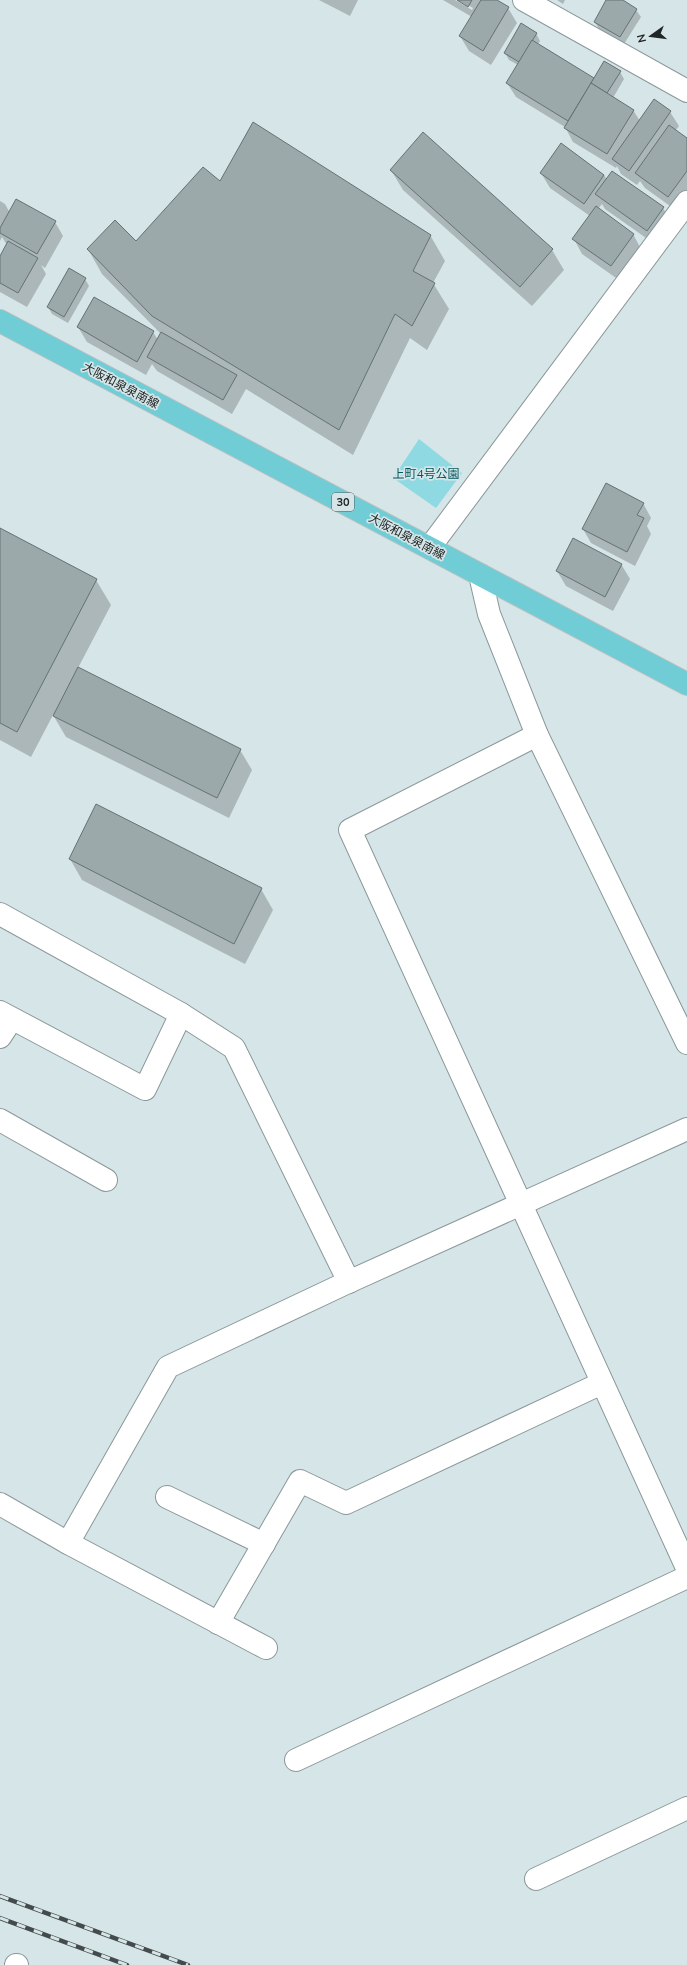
<svg xmlns="http://www.w3.org/2000/svg" width="687" height="1965" font-family="Mulish,'Noto Sans JP',sans-serif">
<style>
.green{fill:#8fd9e3}
.shadow{fill:#0003}
.building{fill:#9ba9ab;stroke:#657274}
.lines{fill:none;stroke-linecap:round;stroke-linejoin:round}
.street-casing{stroke:#8a989a;stroke-width:24}
.primary-casing{stroke:#c1c2c2;stroke-width:24}
.street{stroke:#fff;stroke-width:22}
.primary{stroke:#70ccd5;stroke-width:22}
.rail-casing{stroke:#444b4c;stroke-width:4.5}
.rail{stroke:#d6e5e7;stroke-width:3;stroke-dasharray:9;stroke-linecap:butt}
.labels{text-anchor:middle;dominant-baseline:central;stroke-width:3.5;stroke-linejoin:round;paint-order:stroke}
.shield{fill:#d6e5e7;stroke:#575f60;stroke-width:1}
.shield-label{font-size:11px;font-weight:bold;fill:#202626}
.street-label{font-size:12px;fill:#202626;stroke:#d6e5e7}
.park-label{font-size:12px;fill:#02565e;stroke:#d6e5e7}
</style>
<rect width="100%" height="100%" fill="#d6e5e7"/>
<path class="green" d="M419,439L462,473L436,508L393,478Z"/>
<g class="shadow">
<path d="M319,0H358L350,16Z"/>
<path d="M443,0H455L472,10L473,8L459,0H495L508,8L517,23L491,65L469,51L460,36L472,17Z"/>
<path d="M557,0H565L563,4Z"/>
<path d="M608,0H621L636,10L641,17L624,44L599,29L595,22Z"/>
<path d="M536,33L540,41L538,44L593,78L620,72L624,79L613,98L633,110L640,121L670,112L679,126L675,131L687,139V197L677,211L645,188L640,181L637,185L621,174L617,166L616,168L573,142L565,127L516,97L507,83L518,65L509,60L505,53Z"/>
<path d="M391,170L552,250L564,270L532,306L403,190Z"/>
<path d="M541,173L604,175L607,180L663,208L671,222L656,245L605,209L602,204L598,209L633,234L641,249L619,280L582,254L574,239L590,216L550,188Z"/>
<path d="M221,183L430,235L445,261L433,283L449,309L427,350L410,338L353,455L246,389L232,414L157,371L152,364L146,375L87,342L78,327L153,332L158,340L161,334L102,274L88,249L136,243Z"/>
<path d="M0,201L5,204L10,213L55,222L63,236L45,268L41,265L46,274L27,307L0,292V258L7,245L2,237L0,241Z"/>
<path d="M85,279L89,286L68,323L52,314L48,307Z"/>
<path d="M643,503L651,518L647,526L651,534L635,566L591,543L583,529Z"/>
<path d="M0,529L96,580L111,605L78,668L240,750L252,770L229,818L66,737L53,715L31,757L0,740Z"/>
<path d="M621,564L630,579L613,611L566,586L557,571Z"/>
<path d="M70,859L261,889L273,910L245,964L82,880Z"/>
</g>
<g class="building">
<path d="M457,0H472L468,7Z"/>
<path d="M481,0H497L509,7L483,51L459,36Z"/>
<path d="M606,0H623L637,9L620,37L594,22Z"/>
<path d="M521,23L537,33L519,62L504,53Z"/>
<path d="M532,40L594,78L568,121L506,83Z"/>
<path d="M604,61L621,71L607,93L591,83Z"/>
<path d="M591,83L634,110L607,154L564,128Z"/>
<path d="M654,99L671,111L629,171L612,159Z"/>
<path d="M253,122L431,235L413,271L435,283L412,326L395,314L339,430L152,316L87,249L115,220L136,241L203,167L220,181Z"/>
<path d="M669,125L687,138V171L668,197L635,173Z"/>
<path d="M423,132L553,249L520,287L390,170Z"/>
<path d="M561,143L604,175L584,204L540,173Z"/>
<path d="M612,171L664,207L647,231L595,194Z"/>
<path d="M16,199L56,221L37,254L0,233V228Z"/>
<path d="M596,206L634,234L611,266L572,239Z"/>
<path d="M8,241L38,258L18,293L0,283V256Z"/>
<path d="M69,268L86,278L64,317L47,307Z"/>
<path d="M94,297L154,331L137,362L77,327Z"/>
<path d="M161,332L237,375L223,400L147,357Z"/>
<path d="M606,483L644,503L637,515L644,518L627,552L582,529Z"/>
<path d="M0,528L97,579L17,732L0,723Z"/>
<path d="M573,538L622,564L605,597L556,571Z"/>
<path d="M78,667L241,749L217,798L53,716Z"/>
<path d="M96,804L262,888L234,944L69,859Z"/>
</g>
<g class="lines">
<defs>
<g id="street">
<path d="M524,0L687,91"/>
<path d="M430,547L687,202"/>
<path d="M480,575L489,614L537,735L687,1043"/>
<path d="M537,735L350,830L687,1568"/>
<path d="M0,914L181,1014L234,1048L349,1282"/>
<path d="M0,1012L145,1089L181,1014"/>
<path d="M0,1037L12,1019"/>
<path d="M0,1120L106,1180"/>
<path d="M167,1497L264,1544"/>
<path d="M0,1504L68,1543L266,1648"/>
<path d="M68,1543L168,1367L344,1284L687,1129"/>
<path d="M218,1623L300,1481L346,1503L602,1383"/>
<path d="M296,1760L687,1577"/>
<path d="M536,1879L687,1808"/>
<path d="M16,1965H17"/>
</g>
<path id="primary" d="M0,321L687,684"/>
</defs>
<use href="#street" class="street-casing"/>
<use href="#primary" class="primary-casing"/>
<use href="#street" class="street"/>
<use href="#primary" class="primary"/>
<defs>
<g id="rail">
<path d="M0,1896L188,1965"/>
<path d="M0,1918L127,1965"/>
</g>
</defs>
<use href="#rail" class="rail-casing"/>
<use href="#rail" class="rail"/>
</g>
<g class="labels">
<rect class="shield" x="332" y="493" width="22" height="18" rx="3"/>
<g class="shield-label">
<text x="343" y="502">30</text>
</g>
<g class="street-label">
<text transform="translate(121 385) rotate(28)">大阪和泉泉南線</text>
<text transform="translate(407 536) rotate(28)">大阪和泉泉南線</text>
</g>
<g class="park-label">
<text x="426" y="473">上町4号公園</text>
</g>
</g>
<g transform="translate(651 36) rotate(256)" stroke="#d6e5e7" stroke-width="3" paint-order="stroke">
<path d="M0-3L7 15L0 10L-7 15Z" fill="#202626"/>
<text y="-6" font-size="11" font-weight="bold" text-anchor="middle" fill="#202626">N</text>
</g>
</svg>
